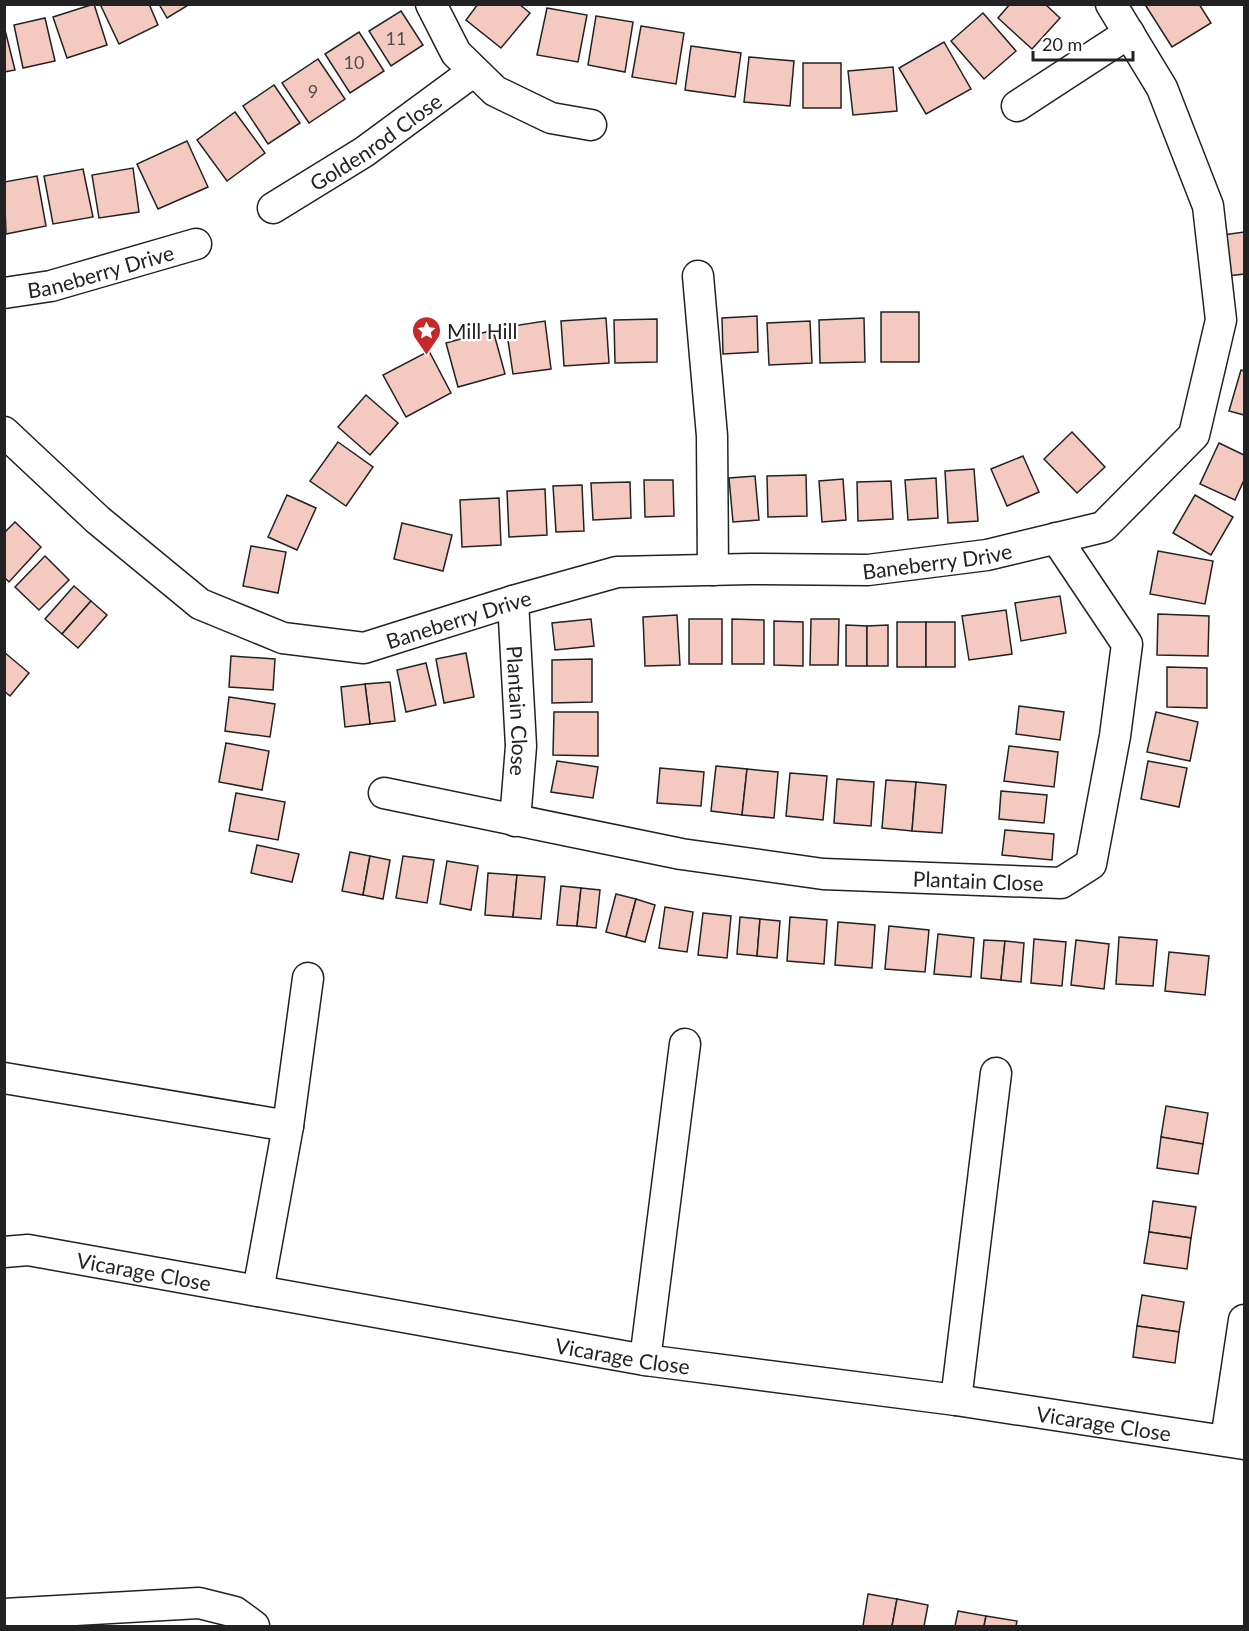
<svg xmlns="http://www.w3.org/2000/svg" width="1249" height="1631" font-family="Lato,sans-serif">
<style>
.building{fill:#f3c9c0;stroke:#222;stroke-width:1.5}
.lines{fill:none;stroke-linecap:round;stroke-linejoin:round}
.street-casing{stroke:#222;stroke-width:33}
.street{stroke:#fff;stroke-width:30}
.labels{text-anchor:middle;dominant-baseline:central;stroke-width:4.5;stroke-linejoin:round;paint-order:stroke}
.number-label{font-size:18px;fill:#564c4a}
.street-label{font-size:21px;fill:#222;stroke:#fff}
.poi-label{font-size:21px;fill:#222;stroke:#fff;text-anchor:start}
</style>
<rect width="100%" height="100%" fill="#fff"/>
<g class="building">
<path d="M94,4L107,45L67,58L53,17Z"/>
<path d="M100,4H149L158,25L119,44Z"/>
<path d="M159,4H190L167,18Z"/>
<path d="M478,4H519L530,13L501,48L466,20Z"/>
<path d="M1010,4H1045L1060,18L1032,49L998,18Z"/>
<path d="M1148,4H1199L1211,23L1172,47L1146,6Z"/>
<path d="M547,8L587,15L578,62L537,55Z"/>
<path d="M401,11L423,45L391,66L369,31Z"/>
<path d="M983,13L1016,51L984,79L951,41Z"/>
<path d="M596,16L633,22L625,72L588,65Z"/>
<path d="M45,18L55,61L23,68L14,25Z"/>
<path d="M4,26L15,70L4,72Z"/>
<path d="M641,26L684,33L676,84L632,77Z"/>
<path d="M359,32L384,71L350,93L325,54Z"/>
<path d="M944,42L971,89L926,114L899,68Z"/>
<path d="M691,46L741,53L735,97L685,90Z"/>
<path d="M749,57L794,61L790,106L744,102Z"/>
<path d="M318,59L345,99L309,123L282,83Z"/>
<rect x="803" y="63" width="38" height="45"/>
<path d="M893,67L897,111L853,115L848,71Z"/>
<path d="M274,85L300,123L268,144L243,106Z"/>
<path d="M235,112L265,153L227,181L197,140Z"/>
<path d="M187,141L208,187L158,209L137,164Z"/>
<path d="M133,168L139,212L99,218L92,175Z"/>
<path d="M83,169L93,217L53,224L44,176Z"/>
<path d="M37,176L46,226L6,234L4,182Z"/>
<path d="M1244,232V274L1228,276L1223,235Z"/>
<rect x="881" y="312" width="38" height="50"/>
<path d="M757,316L758,352L723,354L722,318Z"/>
<path d="M606,318L609,363L564,366L561,321Z"/>
<path d="M864,318L865,362L820,363L819,320Z"/>
<path d="M657,319V362L615,363L614,320Z"/>
<path d="M545,321L551,369L513,374L506,327Z"/>
<path d="M810,321L812,363L769,365L767,323Z"/>
<path d="M493,330L505,374L458,387L446,343Z"/>
<path d="M429,351L451,393L406,417L383,375Z"/>
<path d="M1241,370L1244,371V415L1229,411Z"/>
<path d="M366,395L398,423L370,455L338,427Z"/>
<path d="M1072,432L1105,467L1077,493L1044,459Z"/>
<path d="M338,442L373,467L346,506L310,481Z"/>
<path d="M1219,443L1244,455V480L1235,500L1200,484Z"/>
<path d="M1023,456L1039,492L1007,506L991,469Z"/>
<path d="M974,469L978,521L948,523L945,471Z"/>
<path d="M806,475L807,516L768,517L767,476Z"/>
<path d="M755,476L759,520L733,522L729,478Z"/>
<path d="M936,478L938,518L908,520L905,480Z"/>
<path d="M843,479L846,520L822,522L819,481Z"/>
<path d="M644,480H673L674,516L645,517Z"/>
<path d="M891,481L893,519L858,521L857,482Z"/>
<path d="M630,482L631,518L593,520L591,483Z"/>
<path d="M582,485L584,531L556,532L553,486Z"/>
<path d="M545,489L547,535L509,537L507,491Z"/>
<path d="M287,495L316,508L297,550L268,537Z"/>
<path d="M1195,495L1233,517L1211,555L1173,533Z"/>
<path d="M499,498L501,545L462,547L460,500Z"/>
<path d="M15,522L41,547L9,582L4,577V533Z"/>
<path d="M402,523L452,535L443,571L394,559Z"/>
<path d="M251,546L286,552L278,593L243,586Z"/>
<path d="M1158,551L1213,561L1205,604L1150,594Z"/>
<path d="M45,556L69,580L39,610L15,587Z"/>
<path d="M74,586L91,601L62,634L45,619Z"/>
<path d="M1060,596L1066,633L1021,641L1015,603Z"/>
<path d="M91,601L107,615L78,648L62,634Z"/>
<path d="M1006,610L1012,654L969,660L962,616Z"/>
<path d="M1158,614L1209,616L1208,656L1157,655Z"/>
<path d="M677,615L680,665L645,666L643,617Z"/>
<path d="M591,619L594,646L555,650L552,623Z"/>
<rect x="689" y="619" width="33" height="45"/>
<path d="M732,619L764,620V664H732Z"/>
<path d="M811,619H839L838,665H810Z"/>
<path d="M774,621L803,622V666L774,665Z"/>
<rect x="897" y="622" width="29" height="45"/>
<rect x="926" y="622" width="29" height="45"/>
<path d="M846,625L867,626V666H846Z"/>
<path d="M888,625V666H867V626Z"/>
<path d="M4,652L29,673L10,696L4,691Z"/>
<path d="M466,653L474,697L444,703L436,659Z"/>
<path d="M231,656L275,659L273,690L229,687Z"/>
<path d="M592,659V702L552,703V660Z"/>
<path d="M426,663L436,705L406,712L397,670Z"/>
<path d="M1167,667L1207,668V708L1167,707Z"/>
<path d="M390,682L395,721L370,724L365,684Z"/>
<path d="M365,684L370,724L345,727L341,687Z"/>
<path d="M229,697L275,704L270,737L225,731Z"/>
<path d="M1019,706L1064,712L1060,740L1016,734Z"/>
<path d="M554,712H598V756L553,755Z"/>
<path d="M1156,712L1198,722L1190,761L1147,752Z"/>
<path d="M226,743L269,751L262,790L219,782Z"/>
<path d="M1009,746L1058,752L1054,787L1004,781Z"/>
<path d="M557,761L598,767L593,798L551,792Z"/>
<path d="M1148,761L1187,768L1179,807L1141,799Z"/>
<path d="M716,766L747,769L742,815L711,811Z"/>
<path d="M660,768L704,772L701,806L657,803Z"/>
<path d="M747,769L778,772L774,818L742,815Z"/>
<path d="M790,773L827,776L823,820L786,816Z"/>
<path d="M837,779L874,782L871,826L834,823Z"/>
<path d="M886,780L916,782L912,831L882,828Z"/>
<path d="M916,782L946,785L942,833L912,831Z"/>
<path d="M1001,791L1047,795L1044,823L999,819Z"/>
<path d="M236,793L285,802L278,840L229,831Z"/>
<path d="M1005,830L1054,834L1052,860L1002,855Z"/>
<path d="M257,845L299,854L292,882L251,873Z"/>
<path d="M350,852L370,856L363,895L342,891Z"/>
<path d="M370,856L390,860L383,899L363,895Z"/>
<path d="M403,856L434,860L427,903L396,898Z"/>
<path d="M447,861L478,866L471,910L440,904Z"/>
<path d="M488,873L517,875L513,917L485,915Z"/>
<path d="M517,875L545,877L541,919L513,917Z"/>
<path d="M561,886L581,888L577,926L557,925Z"/>
<path d="M581,888L600,890L596,928L577,926Z"/>
<path d="M616,894L636,899L626,937L606,932Z"/>
<path d="M636,899L655,905L645,942L626,937Z"/>
<path d="M665,907L693,912L687,952L659,948Z"/>
<path d="M703,913L731,916L727,958L698,955Z"/>
<path d="M740,917L760,919L757,956L737,954Z"/>
<path d="M790,917L827,920L824,964L787,961Z"/>
<path d="M760,919L780,921L777,958L757,956Z"/>
<path d="M838,922L875,925L872,968L835,965Z"/>
<path d="M889,926L929,930L925,972L885,969Z"/>
<path d="M938,934L974,938L971,977L934,974Z"/>
<path d="M1119,937L1157,940L1153,986L1116,984Z"/>
<path d="M1034,939L1066,942L1062,986L1031,983Z"/>
<path d="M984,940L1005,941L1001,980L981,978Z"/>
<path d="M1076,940L1109,944L1104,989L1071,985Z"/>
<path d="M1005,941L1024,943L1021,982L1001,980Z"/>
<path d="M1169,952L1209,956L1205,995L1165,991Z"/>
<path d="M1166,1106L1208,1113L1203,1144L1161,1137Z"/>
<path d="M1161,1137L1203,1144L1198,1174L1157,1168Z"/>
<path d="M1153,1201L1196,1207L1191,1238L1149,1232Z"/>
<path d="M1149,1232L1191,1238L1187,1269L1144,1263Z"/>
<path d="M1142,1295L1184,1302L1179,1332L1137,1326Z"/>
<path d="M1137,1326L1179,1332L1175,1363L1133,1357Z"/>
<path d="M868,1594L897,1599L892,1626H863Z"/>
<path d="M897,1599L928,1605L924,1626H892Z"/>
<path d="M958,1611L986,1616L984,1626H955Z"/>
<path d="M986,1616L1017,1621L1016,1626H984Z"/>
</g>
<g class="lines">
<defs>
<g id="street">
<path d="M431,4L456,53L495,91L551,118L591,125"/>
<path d="M1017,106L1129,33"/>
<path id="s1" d="M273,208L364,152L474,71"/>
<path d="M698,276L712,436L713,570"/>
<path id="s2" d="M4,293L51,286L196,244"/>
<path id="s3" d="M4,432L98,520L200,604L283,638L364,648L513,601L617,572L750,569L868,570L987,555L1103,527L1194,435L1221,320L1208,206L1162,88L1111,4"/>
<path id="s4" d="M513,601L521,746L515,821"/>
<path id="s5" d="M384,793L681,854L823,874L1061,883L1091,864L1115,736L1127,644L1056,538"/>
<path d="M4,1078L288,1126"/>
<path id="s6" d="M4,1252L28,1250L645,1360L956,1400L1244,1444"/>
<path d="M258,1291L288,1126L308,978"/>
<path d="M645,1360L685,1044"/>
<path d="M956,1400L996,1073"/>
<path d="M1226,1440L1244,1320"/>
<path d="M4,1614L199,1603L235,1612L254,1626"/>
</g>
</defs>
<use href="#street" class="street-casing"/>
<use href="#street" class="street"/>
</g>
<defs>
<symbol id="sight-pin" viewBox="-11 -11 22 30"><path d="M0 17L-7.5 6A9.5 9.5 0 1 1 7.5 6Z" fill="#c62828" stroke="#fff"/><path d="M0-6L1.8-2.2L6-1.7L2.9 1.2L3.7 5.4L0 3.3L-3.7 5.4L-2.9 1.2L-6-1.7L-1.8-2.2Z" fill="#fff"/></symbol>
</defs>
<g fill-rule="evenodd">
<use href="#sight-pin" x="410" y="314" width="33" height="45"/>
</g>
<g class="labels">
<g class="number-label">
<text x="396" y="38">11</text>
<text x="354" y="62">10</text>
<text x="313" y="91">9</text>
</g>
<g class="street-label">
<text stroke="none"><textPath href="#s1" startOffset="122">Goldenrod Close</textPath></text>
<text stroke="none"><textPath href="#s2" startOffset="99">Baneberry Drive</textPath></text>
<text stroke="none"><textPath href="#s3" startOffset="1017">Baneberry Drive</textPath></text>
<text stroke="none"><textPath href="#s3" startOffset="531">Baneberry Drive</textPath></text>
<text stroke="none"><textPath href="#s4" startOffset="110">Plantain Close</textPath></text>
<text stroke="none"><textPath href="#s5" startOffset="602">Plantain Close</textPath></text>
<text stroke="none"><textPath href="#s6" startOffset="142">Vicarage Close</textPath></text>
<text stroke="none"><textPath href="#s6" startOffset="628">Vicarage Close</textPath></text>
<text stroke="none"><textPath href="#s6" startOffset="1114">Vicarage Close</textPath></text>
</g>
<g class="poi-label">
<text x="447" y="330">Mill Hill</text>
</g>
</g>
<rect width="1249" height="1631" fill="none" stroke="#222222" stroke-width="12"/>
<path d="M1033 51v9h100v-9" fill="none" stroke="#222222" stroke-width="3"/>
<text x="1042" y="51" font-size="18" fill="#222222" stroke="#ffffff" stroke-width="4.5" paint-order="stroke">20 m</text>
</svg>
